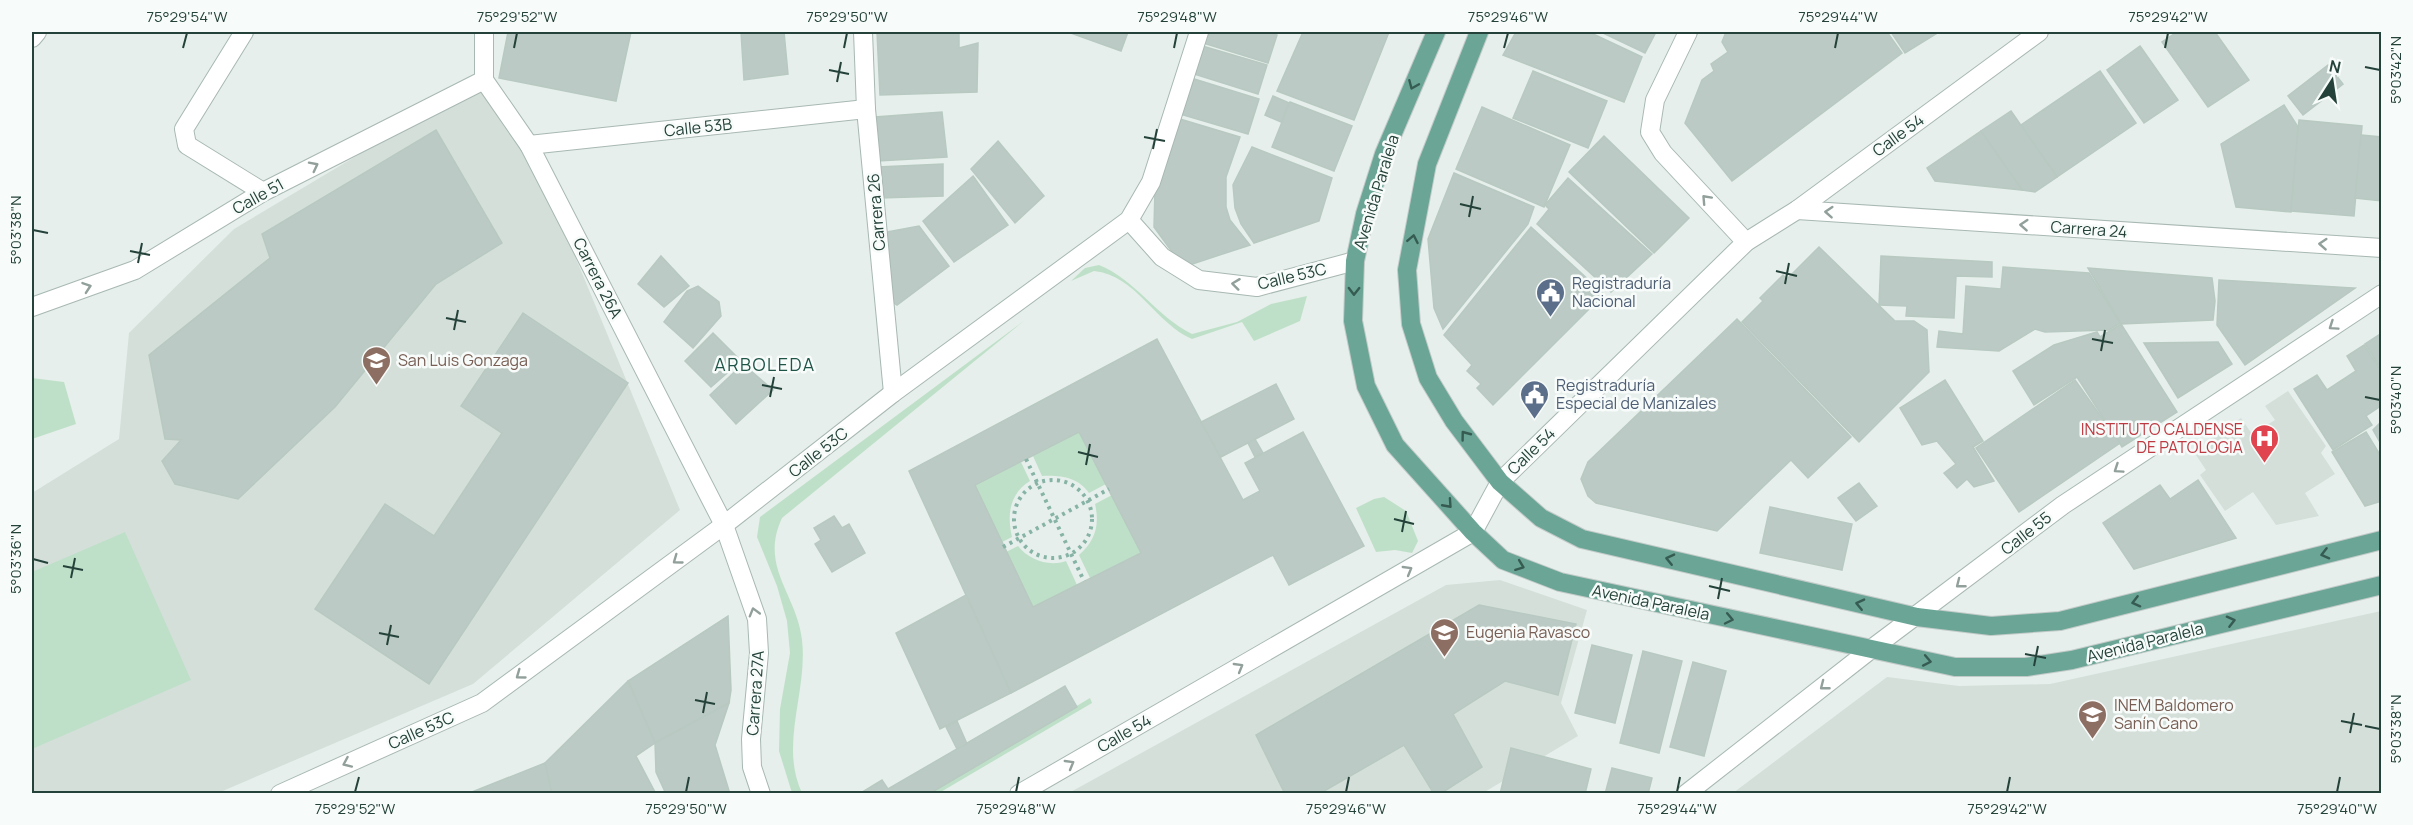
<svg xmlns="http://www.w3.org/2000/svg" width="2413" height="825" font-family="Manrope,sans-serif">
<style>
.built{fill:#d4dfda}
.green{fill:#bfe0c8}
.building{fill:#bbcac4;stroke:#b8c9c2;stroke-width:1.5;fill-rule:evenodd}
.lines{fill:none;stroke-linecap:round;stroke-linejoin:round}
.minor-casing{stroke:#a8b8b2;stroke-width:20}
.tertiary-casing{stroke:#a8b8b2;stroke-width:20}
.primary-casing{stroke:#c2cac8;stroke-width:20}
.path{stroke:#86b3a5;stroke-width:4;stroke-dasharray:3 4.5;stroke-linecap:butt}
.minor{stroke:#fff;stroke-width:18}
.tertiary{stroke:#fff;stroke-width:18}
.primary{stroke:#6aa596;stroke-width:18}
.oneway{stroke:#365b51}
.oneway2{stroke:#92a09c}
.ticks{fill:none;stroke:#24423a;stroke-width:2}
.labels{text-anchor:middle;dominant-baseline:central;stroke-width:5;stroke-linejoin:round;paint-order:stroke}
.street-label{font-size:16px;fill:#24423a;stroke:#f7fbf9}
.service-label{font-size:16px;fill:#4e5e75;stroke:#f7fbf9;text-anchor:start}
.education-label{font-size:16px;fill:#785e54;stroke:#f7fbf9;text-anchor:start}
.health-label{font-size:16px;fill:#be3a42;stroke:#f7fbf9;text-anchor:end}
.neighbourhood-label{font-size:18px;letter-spacing:1.5px;fill:#1f5548;stroke:#f7fbf9}
.neatline{fill:none;stroke:#24423a;stroke-width:2}
.ticks-label{font-size:15px;text-anchor:middle;fill:#24423a}
</style>
<rect width="100%" height="100%" fill="#e6efeb"/>
<g class="built">
<path d="M484,80L529,145L680,510L473,684L218,793L32,794V493L119,439L129,333L234,229Z"/>
<path d="M2288,391L2326,446L2321,453L2335,474L2305,493L2319,516L2276,525L2253,492L2225,511L2200,475L2206,470L2196,455L2212,444L2210,439L2241,418L2252,434L2275,420L2265,406Z"/>
<path d="M1500,580L1587,610L1561,703L1578,736L1483,793L1067,794L1446,585Z"/>
<path d="M2381,611V793H1733L1887,677L1959,686L2050,684Z"/>
</g>
<g class="green">
<path d="M1099,265C1136,280 1157,317 1192,334L1237,322L1271,304L1307,296L1300,321L1254,341L1242,322L1192,339C1156,324 1136,275 1094,271L1071,281L1085,268Z"/>
<path d="M1025,320L782,518C759,567 797,594 802,640C808,692 779,744 802,793H792L779,751L780,709L790,653L787,621L777,586L757,537L760,517Z"/>
<path d="M32,378L64,382L76,424L32,439Z"/>
<path d="M1079,432L1106,484L1089,493C1078,477 1060,475 1042,476L1033,456Z"/>
<path d="M1021,462L1030,481C1009,494 1007,515 1012,537L1000,543L975,485Z"/>
<path d="M1112,495L1141,553L1090,578L1079,555C1095,541 1100,525 1095,504Z"/>
<path d="M1384,497L1406,511L1418,541L1412,553L1395,550L1376,552L1356,508L1374,499Z"/>
<path d="M125,532L191,680L32,749V572Z"/>
<path d="M1018,546C1029,560 1049,567 1066,561L1077,585L1033,607L1006,552Z"/>
<path d="M1090,698L1092,703L939,793L929,794Z"/>
</g>
<g class="building">
<path d="M508,32H631L616,101L499,78Z"/>
<path d="M741,32H784L788,74L744,80Z"/>
<path d="M877,32H959V48L978,43L977,92L880,95Z"/>
<path d="M1068,32H1128L1121,51Z"/>
<path d="M1204,32H1266L1277,35L1268,63L1200,42Z"/>
<path d="M1303,32H1389L1354,120L1277,91Z"/>
<path d="M1516,32H1589L1642,57L1624,102L1503,55Z"/>
<path d="M1601,32H1656L1645,53Z"/>
<path d="M1726,32H1887L1902,53L1732,181L1685,123L1702,80L1714,71L1711,64L1728,52L1722,42Z"/>
<path d="M1891,32H1939L1905,53Z"/>
<path d="M2177,32H2215L2249,80L2208,107L2162,42Z"/>
<path d="M1199,45L1267,65L1258,94L1191,73Z"/>
<path d="M2140,46L2178,100L2144,123L2107,70Z"/>
<path d="M2328,65L2343,84L2303,115L2288,96Z"/>
<path d="M1533,71L1607,101L1588,148L1513,118Z"/>
<path d="M2100,71L2136,123L2057,177L2021,125Z"/>
<path d="M1191,78L1259,99L1248,134L1180,114Z"/>
<path d="M1273,96L1289,103L1281,122L1265,115Z"/>
<path d="M1290,102L1352,126L1334,171L1272,147Z"/>
<path d="M2284,105L2298,127L2291,212L2236,207L2221,144Z"/>
<path d="M1482,107L1570,145L1544,207L1456,169Z"/>
<path d="M2011,111L2057,177L2035,192L2022,190L1981,131Z"/>
<path d="M942,112L947,157L878,161L875,117Z"/>
<path d="M1180,119L1240,137L1226,177V207L1230,220L1250,245L1183,267L1154,227L1155,190Z"/>
<path d="M2299,120L2362,126L2354,216L2291,211Z"/>
<path d="M436,130L502,243L436,284L335,407L238,499L175,484L162,461L181,440L165,439L149,355L270,258L262,234Z"/>
<path d="M1981,131L2022,190L1935,181L1927,168Z"/>
<path d="M2361,135L2382,137V201L2355,198Z"/>
<path d="M1604,136L1689,218L1654,253L1569,172Z"/>
<path d="M998,141L1044,196L1015,223L971,169Z"/>
<path d="M1252,147L1332,178L1319,221L1254,243L1241,224L1235,208L1233,185Z"/>
<path d="M943,164V196L880,198L878,167Z"/>
<path d="M1454,173L1534,207L1528,224L1443,329L1434,308L1428,239Z"/>
<path d="M973,176L1008,225L954,262L923,221Z"/>
<path d="M1568,178L1652,254L1611,292L1537,224L1549,209L1545,205Z"/>
<path d="M919,226L949,266L897,305L888,299L881,233Z"/>
<path d="M1531,227L1604,294L1493,405L1477,388L1481,384L1467,371L1472,365L1444,335Z"/>
<path d="M1819,247L1895,321H1914L1927,330L1929,372L1859,442L1742,322L1763,301L1760,298L1783,275L1787,279Z"/>
<path d="M661,256L689,286L664,307L638,284Z"/>
<path d="M1881,256L1992,262V277L1956,276L1954,318L1906,316L1907,306L1879,305Z"/>
<path d="M2003,267L2089,273L2120,323L2109,330L2045,332L2035,329L1999,351L1937,347L1939,331L1963,334L1966,286L2001,289Z"/>
<path d="M2088,268L2212,278L2215,301L2213,320L2121,324Z"/>
<path d="M2219,280L2355,288L2245,365L2217,325Z"/>
<path d="M698,286L719,302L721,316L693,348L664,322L687,291Z"/>
<path d="M523,313L628,383L429,684L315,609L385,504L434,536L502,433L461,406Z"/>
<path d="M1737,319L1851,437L1808,478L1791,460L1717,531L1596,503L1588,496L1581,479L1588,462Z"/>
<path d="M2121,324L2177,412L2122,447L2077,377L2034,405L2013,371L2054,345L2097,332L2100,337Z"/>
<path d="M713,333L741,361L711,387L685,361Z"/>
<path d="M2382,333V370L2365,344Z"/>
<path d="M1157,339L1243,500L1260,491L1245,463L1303,432L1364,546L1289,585L1273,555L1011,693L909,471ZM1079,432L1141,553L1033,607L975,485Z"/>
<path d="M2218,342L2232,364L2178,398L2144,343Z"/>
<path d="M2364,345L2382,372V405L2366,416L2372,425L2333,450L2294,389L2317,375L2327,390L2356,371L2347,356Z"/>
<path d="M743,364L773,390L736,424L710,395Z"/>
<path d="M1945,380L1983,441L1973,447L1994,481L1974,487L1967,479L1957,488L1944,473L1956,464L1937,441L1922,445L1900,408Z"/>
<path d="M2075,380L2120,443L2019,512L1976,448Z"/>
<path d="M1276,384L1294,419L1221,457L1201,422Z"/>
<path d="M2382,421V446L2373,430Z"/>
<path d="M2366,432L2382,458V501L2365,506L2332,452Z"/>
<path d="M1255,439L1263,453L1255,457L1248,443Z"/>
<path d="M2198,480L2236,538L2134,569L2103,523L2160,485L2170,499Z"/>
<path d="M1859,483L1877,506L1856,521L1838,498Z"/>
<path d="M1770,507L1852,524L1842,570L1760,553Z"/>
<path d="M834,516L842,528L849,524L865,553L832,572L815,544L821,540L814,528Z"/>
<path d="M966,595L1011,693L940,729L896,633Z"/>
<path d="M1479,605L1576,624L1558,695L1505,681L1453,714L1482,767L1440,794H1434L1404,745L1319,794H1285L1256,735Z"/>
<path d="M728,616L731,690L729,703L655,743L628,681Z"/>
<path d="M1592,645L1632,655L1615,723L1575,713Z"/>
<path d="M1643,651L1682,661L1659,753L1620,743Z"/>
<path d="M1693,662L1726,671L1704,756L1670,747Z"/>
<path d="M628,681L655,743L636,756L656,794H552L545,763Z"/>
<path d="M1065,686L1077,707L929,794H859L882,780L888,789Z"/>
<path d="M729,703L715,745L730,794H666L656,772L655,743Z"/>
<path d="M957,721L967,744L957,749L946,727Z"/>
<path d="M1511,748L1591,769L1585,794H1500Z"/>
<path d="M545,763L552,794H467Z"/>
<path d="M1612,768L1652,778L1648,794H1605Z"/>
</g>
<g class="lines">
<defs>
<g id="minor">
<path d="M244,32L184,129L187,145L263,192"/>
<path d="M863,32L866,109L893,393"/>
<path d="M1688,32L1655,100L1650,132L1663,153L1746,242"/>
<path d="M32,38L37,32"/>
<path d="M529,145L866,109"/>
<path d="M1797,210L2382,248"/>
<path d="M1129,220L1162,257L1199,280L1257,287L1355,261"/>
<path d="M32,307L135,270L263,192L484,80"/>
<path d="M280,794L482,703L724,525L893,393L1129,220L1151,182L1199,32"/>
</g>
<g id="tertiary">
<path d="M484,32V80L529,145L724,525L757,619L759,653L751,739L752,767L761,794"/>
<path d="M1019,794L1473,532L1500,482L1746,242L1797,210L2039,32"/>
<path d="M1686,794L1870,650L2063,505L2382,294"/>
</g>
<g id="primary">
<path d="M1436,32L1384,154L1365,214L1355,261L1353,321L1366,386L1395,445L1473,532L1503,560L1560,582L1955,667H2026L2072,660L2382,585"/>
<path d="M1479,32L1427,164L1407,270L1411,324L1428,378L1454,421L1500,482L1541,518L1582,539L1917,617L1991,626L2060,621L2382,540"/>
</g>
</defs>
<use href="#minor" class="minor-casing"/>
<use href="#tertiary" class="tertiary-casing"/>
<use href="#primary" class="primary-casing"/>
<g class="path">
<path d="M1026,459L1084,581"/>
<circle cx="1053" cy="519" r="39"/>
<path d="M1003,547L1109,489"/>
</g>
<use href="#minor" class="minor"/>
<use href="#tertiary" class="tertiary"/>
<use href="#primary" class="primary"/>
</g>
<defs><path id="oneway-chevron" d="M-2-3.5L2.5 0L-2 3.5" fill="none" stroke-width="1.6" stroke-linecap="round" stroke-linejoin="round" transform="scale(1.5)"/></defs>
<g class="oneway">
<use href="#oneway-chevron" transform="translate(1413 85) rotate(113)"/>
<use href="#oneway-chevron" transform="translate(1413 239) rotate(-79)"/>
<use href="#oneway-chevron" transform="translate(1354 291) rotate(91)"/>
<use href="#oneway-chevron" transform="translate(1465 435) rotate(-127)"/>
<use href="#oneway-chevron" transform="translate(1448 504) rotate(48)"/>
<use href="#oneway-chevron" transform="translate(2325 554) rotate(166)"/>
<use href="#oneway-chevron" transform="translate(1670 559) rotate(-167)"/>
<use href="#oneway-chevron" transform="translate(1520 566) rotate(21)"/>
<use href="#oneway-chevron" transform="translate(2136 602) rotate(166)"/>
<use href="#oneway-chevron" transform="translate(1860 604) rotate(-167)"/>
<use href="#oneway-chevron" transform="translate(1729 619) rotate(12)"/>
<use href="#oneway-chevron" transform="translate(2231 621) rotate(-14)"/>
<use href="#oneway-chevron" transform="translate(1927 661) rotate(11)"/>
</g>
<g class="oneway2">
<use href="#oneway-chevron" transform="translate(314 166) rotate(-27)"/>
<use href="#oneway-chevron" transform="translate(1706 199) rotate(-133)"/>
<use href="#oneway-chevron" transform="translate(1829 212) rotate(-176)"/>
<use href="#oneway-chevron" transform="translate(2024 225) rotate(-176)"/>
<use href="#oneway-chevron" transform="translate(2323 244) rotate(-176)"/>
<use href="#oneway-chevron" transform="translate(1236 284) rotate(-173)"/>
<use href="#oneway-chevron" transform="translate(87 287) rotate(-19)"/>
<use href="#oneway-chevron" transform="translate(2333 326) rotate(146)"/>
<use href="#oneway-chevron" transform="translate(2118 469) rotate(146)"/>
<use href="#oneway-chevron" transform="translate(677 560) rotate(144)"/>
<use href="#oneway-chevron" transform="translate(1408 570) rotate(-30)"/>
<use href="#oneway-chevron" transform="translate(1960 584) rotate(142)"/>
<use href="#oneway-chevron" transform="translate(754 612) rotate(-106)"/>
<use href="#oneway-chevron" transform="translate(1239 667) rotate(-30)"/>
<use href="#oneway-chevron" transform="translate(520 675) rotate(144)"/>
<use href="#oneway-chevron" transform="translate(1824 686) rotate(142)"/>
<use href="#oneway-chevron" transform="translate(347 763) rotate(156)"/>
<use href="#oneway-chevron" transform="translate(1070 764) rotate(-30)"/>
</g>
<path class="ticks" d="M183,48L187,33M514,48L517,33M844,48L847,33M1174,48L1177,33M1504,48L1508,33M1835,48L1838,33M2165,48L2168,33M2365,67L2380,70M829,70L849,74M837,82L841,62M1144,137L1165,141M1153,149L1157,129M1460,204L1481,209M1469,217L1473,196M33,230L48,233M130,251L150,255M138,263L142,243M1776,271L1797,276M1785,284L1789,263M446,318L466,322M454,330L458,310M2092,339L2113,343M2101,351L2105,330M762,385L782,389M770,397L774,377M2365,397L2380,400M1078,452L1098,457M1086,465L1090,444M1394,519L1414,524M1402,532L1406,511M33,559L48,563M63,566L83,570M71,578L75,558M1709,586L1730,591M1718,599L1722,578M379,633L399,637M387,645L391,625M2025,654L2046,658M2034,666L2038,646M695,700L715,704M703,713L707,692M2341,721L2362,725M2365,726L2380,729M2350,733L2354,713M355,792L359,777M686,792L689,777M1016,792L1019,777M1346,792L1349,777M1677,792L1680,777M2007,792L2010,777M2337,792L2340,777"/>
<defs>
<symbol id="civic-pin" viewBox="-11 -11 22 30"><path d="M0 17L-7.5 6A9.5 9.5 0 1 1 7.5 6Z" fill="#5c6f8a" stroke="#f7fbf9"/><path d="M-.6-6.5H3V-4.5H.6V-3L4-1V1h2V6H-6V1h2V-1L-.6-3ZM-1.2 2.5V6h2.4V2.5Z" fill="#fff"/></symbol>
<symbol id="school-pin" viewBox="-11 -11 22 30"><path d="M0 17L-7.5 6A9.5 9.5 0 1 1 7.5 6Z" fill="#8d6e63" stroke="#f7fbf9"/><path d="M0-5L7-2L0 1L-7-2ZM-4 1L0 2.5L4 1V4Q0 6-4 4Z" fill="#fff"/></symbol>
<symbol id="hospital-pin" viewBox="-11 -11 22 30"><path d="M0 17L-7.5 6A9.5 9.5 0 1 1 7.5 6Z" fill="#e0444e" stroke="#f7fbf9"/><path d="M-5-5h3v3.5h4V-5h3V5h-3V1.5h-4V5h-3Z" fill="#fff"/></symbol>
</defs>
<g fill-rule="evenodd">
<use href="#civic-pin" x="1534" y="276" width="33" height="45"/>
<use href="#school-pin" x="360" y="344" width="33" height="45"/>
<use href="#civic-pin" x="1518" y="378" width="33" height="45"/>
<use href="#hospital-pin" x="2248" y="422" width="33" height="45"/>
<use href="#school-pin" x="1428" y="616" width="33" height="45"/>
<use href="#school-pin" x="2076" y="698" width="33" height="45"/>
</g>
<g class="labels">
<g class="street-label">
<text transform="translate(698 127) rotate(-6)">Calle 53B</text>
<text transform="translate(1898 135) rotate(-36)">Calle 54</text>
<text transform="translate(1376 192) rotate(-73)">Avenida Paralela</text>
<text transform="translate(258 196) rotate(-29)">Calle 51</text>
<text transform="translate(876 212) rotate(-95)">Carrera 26</text>
<text transform="translate(2089 229) rotate(4)">Carrera 24</text>
<text transform="translate(1292 276) rotate(-13)">Calle 53C</text>
<text transform="translate(598 278) rotate(63)">Carrera 26A</text>
<text transform="translate(1531 451) rotate(-44)">Calle 54</text>
<text transform="translate(818 452) rotate(-38)">Calle 53C</text>
<text transform="translate(2026 533) rotate(-38)">Calle 55</text>
<text transform="translate(1651 602) rotate(12)">Avenida Paralela</text>
<text transform="translate(2145 642) rotate(-14)">Avenida Paralela</text>
<text transform="translate(755 693) rotate(-86)">Carrera 27A</text>
<text transform="translate(421 730) rotate(-24)">Calle 53C</text>
<text transform="translate(1124 733) rotate(-30)">Calle 54</text>
</g>
<g class="service-label">
<text x="1572" y="283">Registraduría<tspan x="1572" dy="18">Nacional</tspan></text>
<text x="1556" y="385">Registraduría<tspan x="1556" dy="18">Especial de Manizales</tspan></text>
</g>
<g class="education-label">
<text x="398" y="360">San Luis Gonzaga</text>
<text x="1466" y="632">Eugenia Ravasco</text>
<text x="2114" y="705">INEM Baldomero<tspan x="2114" dy="18">Sanín Cano</tspan></text>
</g>
<g class="health-label">
<text x="2243" y="429">INSTITUTO CALDENSE<tspan x="2243" dy="18">DE PATOLOGIA</tspan></text>
</g>
<g class="neighbourhood-label">
<text x="765" y="364">ARBOLEDA</text>
</g>
</g>
<rect width="2413" height="825" fill="none" stroke="#f7fbf9" stroke-width="66"/>
<g transform="translate(2332 81) rotate(12)" stroke="#f7fbf9" stroke-width="4.5" paint-order="stroke">
<path d="M0-4.5L10 22L0 15L-10 22Z" fill="#24423a"/>
<text y="-9" font-size="16" font-weight="bold" text-anchor="middle" fill="#24423a">N</text>
</g>
<rect x="33" y="33" width="2347" height="759" class="neatline"/>
<g class="ticks-label">
<text x="187" y="22">75°29'54"W</text>
<text x="517" y="22">75°29'52"W</text>
<text x="847" y="22">75°29'50"W</text>
<text x="1177" y="22">75°29'48"W</text>
<text x="1508" y="22">75°29'46"W</text>
<text x="1838" y="22">75°29'44"W</text>
<text x="2168" y="22">75°29'42"W</text>
<text transform="translate(2396 70) rotate(-90)" y="5">5°03'42"N</text>
<text transform="translate(16 230) rotate(-90)" y="5">5°03'38"N</text>
<text transform="translate(2396 400) rotate(-90)" y="5">5°03'40"N</text>
<text transform="translate(16 559) rotate(-90)" y="5">5°03'36"N</text>
<text transform="translate(2396 729) rotate(-90)" y="5">5°03'38"N</text>
<text x="355" y="814">75°29'52"W</text>
<text x="686" y="814">75°29'50"W</text>
<text x="1016" y="814">75°29'48"W</text>
<text x="1346" y="814">75°29'46"W</text>
<text x="1677" y="814">75°29'44"W</text>
<text x="2007" y="814">75°29'42"W</text>
<text x="2337" y="814">75°29'40"W</text>
</g>
</svg>
